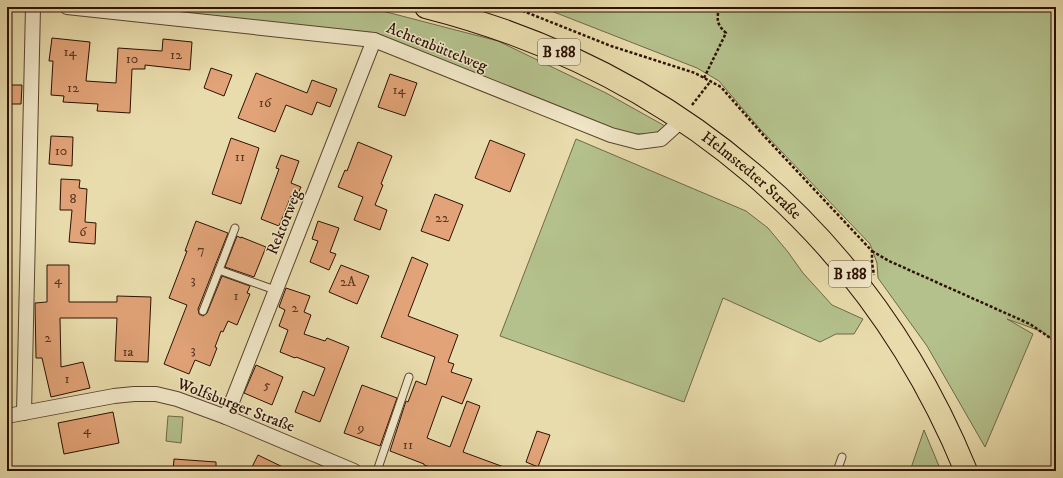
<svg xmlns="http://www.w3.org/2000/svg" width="1063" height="478" font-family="'IM FELL DW Pica',serif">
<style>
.green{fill:#b4c18c;stroke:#706948}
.building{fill:#e1a377;stroke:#2c1104}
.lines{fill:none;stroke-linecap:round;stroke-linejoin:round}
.service-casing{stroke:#5b442e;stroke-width:9}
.minor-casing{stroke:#5b442e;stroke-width:16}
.primary-casing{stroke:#2c1104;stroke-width:24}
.path{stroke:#2c1104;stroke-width:2.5;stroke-dasharray:3 2;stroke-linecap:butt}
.service{stroke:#f1e8c9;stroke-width:7}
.minor{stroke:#f1e8c9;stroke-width:14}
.primary{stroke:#e9dcac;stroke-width:22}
.labels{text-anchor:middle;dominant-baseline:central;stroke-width:3;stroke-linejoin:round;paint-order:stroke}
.number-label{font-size:14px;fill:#593621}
.shield{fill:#f1e8c9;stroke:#67523f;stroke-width:1}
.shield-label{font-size:15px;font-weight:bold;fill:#2c1104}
.street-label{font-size:16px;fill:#2c1104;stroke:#f1e8c9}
</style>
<rect width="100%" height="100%" fill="#e9dcac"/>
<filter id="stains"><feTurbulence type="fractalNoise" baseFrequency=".005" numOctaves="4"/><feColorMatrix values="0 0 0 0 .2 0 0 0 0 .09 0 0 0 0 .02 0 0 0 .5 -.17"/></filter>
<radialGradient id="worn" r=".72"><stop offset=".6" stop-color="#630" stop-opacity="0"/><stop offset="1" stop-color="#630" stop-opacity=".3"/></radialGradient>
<g class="green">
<path d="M123,7L371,8L498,41L606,93L665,126L655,134H634L613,129L376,33Z"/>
<path d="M541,7H1056V343L1043,332L1007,319L1033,334L985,447L927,346L878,278L877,263L870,244L760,129L719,81L697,68Z"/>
<path d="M576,139L746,211L768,228L788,252L803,273L832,305L863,319L854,334H836L820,342L723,298L684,402L500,336Z"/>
<path d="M168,416L183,417L181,443L166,441Z"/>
<path d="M924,430L941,471H910Z"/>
</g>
<g class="building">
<path d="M52,38L90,42L86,81L116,83L118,48L162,51L163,39L192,42L190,70L145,65V69H132L130,113L97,111L98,104L63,102L64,96L51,95L53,61H49Z"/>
<path d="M211,68L232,75L224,96L204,88Z"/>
<path d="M256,73L307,93L312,80L337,89L330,107L317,102L312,115L286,105L275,132L238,118Z"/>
<path d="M390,74L417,83L405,116L378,107Z"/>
<path d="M7,85H22L21,104H7Z"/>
<path d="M51,136L73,137L72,166L49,164Z"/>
<path d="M231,138L259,148L241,204L212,194Z"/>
<path d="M490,140L525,154L510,192L475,178Z"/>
<path d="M358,142L392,156L381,184L383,185L375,205L387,210L380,230L354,220L363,197L338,187L345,170L347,171Z"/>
<path d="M281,155L299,161L291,183L301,187L296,198L291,196L279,226L261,219L279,169L276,168Z"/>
<path d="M61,179L80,180L79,188L87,189L85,222L96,223L95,244L69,242L72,210H60Z"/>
<path d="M435,194L463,205L449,241L421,231Z"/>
<path d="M196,221L228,233L198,309L199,314L203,316L207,313L222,276L250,286L247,293L250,294L237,325L228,321L223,332L221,331L215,347L217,348L210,366L195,360L189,374L164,364L187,305L169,298L187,251H185Z"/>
<path d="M318,221L339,228L330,252L336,254L329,270L310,262L318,241L312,239Z"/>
<path d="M237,236L241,238V237L266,247L254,277L225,267Z"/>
<path d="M412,257L428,264L408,316L458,335L448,362L454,364L451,372L472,379L462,404L442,396L427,438L450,447L467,401L480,406L463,452L512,470V471H432L433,468L424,465V464L390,451L406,401L408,402L416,381L426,385L435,357L381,337Z"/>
<path d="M47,265H69V302H117V296L151,297L148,362L115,361L117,318H60L61,367L83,362L90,388L51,397L42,358H36L35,303L47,302Z"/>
<path d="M341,265L369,276L357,304L329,292Z"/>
<path d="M286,288L310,296L304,312L311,315L304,334L325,341L327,338L349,347L320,422L295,412L303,391L314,396L325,368L296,357L295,358L280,352L288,330L279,326L285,310L279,307Z"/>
<path d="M256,365L283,377L272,405L244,393Z"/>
<path d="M362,385L397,398L380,446L344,433Z"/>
<path d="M113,412L119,443L64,454L58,423Z"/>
<path d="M537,431L550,435L538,467L526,462Z"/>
<path d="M258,455L291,471H250Z"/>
<path d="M174,459L216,462V471H173Z"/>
</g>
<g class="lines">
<defs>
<g id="service">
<path d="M235,228L219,270L275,290"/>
<path d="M203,311L219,270"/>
<path d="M377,471L409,377"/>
<path d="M837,471L842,457"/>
</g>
<g id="minor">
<path d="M67,7L374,40L611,135L638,142L661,139L682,120"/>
<path d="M24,413L33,7"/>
<path d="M7,416L114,396L134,394H156L177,399L226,417L354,471"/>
<path d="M226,417L374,40"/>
</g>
<g id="primary">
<path id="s1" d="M426,7C674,70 869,234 966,471"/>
</g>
</defs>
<use href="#service" class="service-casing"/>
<use href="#minor" class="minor-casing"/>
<use href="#primary" class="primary-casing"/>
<g class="path">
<path d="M513,7L611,46L695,73L721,87L765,137L872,251V263L874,275"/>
<path d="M704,78L726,33C716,24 717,19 719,7"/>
<path d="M692,105L710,82"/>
<path d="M872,251L889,261L1030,324L1056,342"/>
</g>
<use href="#service" class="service"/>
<use href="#minor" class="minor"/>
<use href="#primary" class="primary"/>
</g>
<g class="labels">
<g class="number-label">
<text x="70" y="52">14</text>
<text x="176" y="55">12</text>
<text x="132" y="59">10</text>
<text x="73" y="88">12</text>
<text x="399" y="90">14</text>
<text x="265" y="103">16</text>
<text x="61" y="151">10</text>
<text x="240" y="157">11</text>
<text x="73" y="199">8</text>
<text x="442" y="218">22</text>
<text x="83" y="232">6</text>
<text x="201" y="250">7</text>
<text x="58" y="280">4</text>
<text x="193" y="280">3</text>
<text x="348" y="282">2A</text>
<text x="236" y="296">1</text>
<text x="295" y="308">2</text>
<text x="48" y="338">2</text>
<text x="193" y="350">3</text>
<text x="128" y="352">1a</text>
<text x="67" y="379">1</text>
<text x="267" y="385">5</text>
<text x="361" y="428">9</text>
<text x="87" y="430">4</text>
<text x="408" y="445">11</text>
</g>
<g class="shield">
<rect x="538" y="39" width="42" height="26" rx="3"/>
<rect x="829" y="261" width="42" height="26" rx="3"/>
</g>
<g class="shield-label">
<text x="559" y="52">B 188</text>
<text x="850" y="274">B 188</text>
</g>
<g class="street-label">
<text transform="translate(437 47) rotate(22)">Achtenbüttelweg</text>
<text stroke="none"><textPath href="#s1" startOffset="370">Helmstedter Straße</textPath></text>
<text transform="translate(284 222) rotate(-68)">Rektorweg</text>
<text transform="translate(236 405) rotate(21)">Wolfsburger Straße</text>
</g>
</g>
<rect width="1063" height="478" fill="none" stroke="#e9dcac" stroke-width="24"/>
<rect x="8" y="8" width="1047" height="462" fill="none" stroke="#2c1104" stroke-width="2"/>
<rect x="12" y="12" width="1039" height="454" fill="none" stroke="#2c1104"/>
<rect width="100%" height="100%" filter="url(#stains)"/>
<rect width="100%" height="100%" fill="url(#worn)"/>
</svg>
